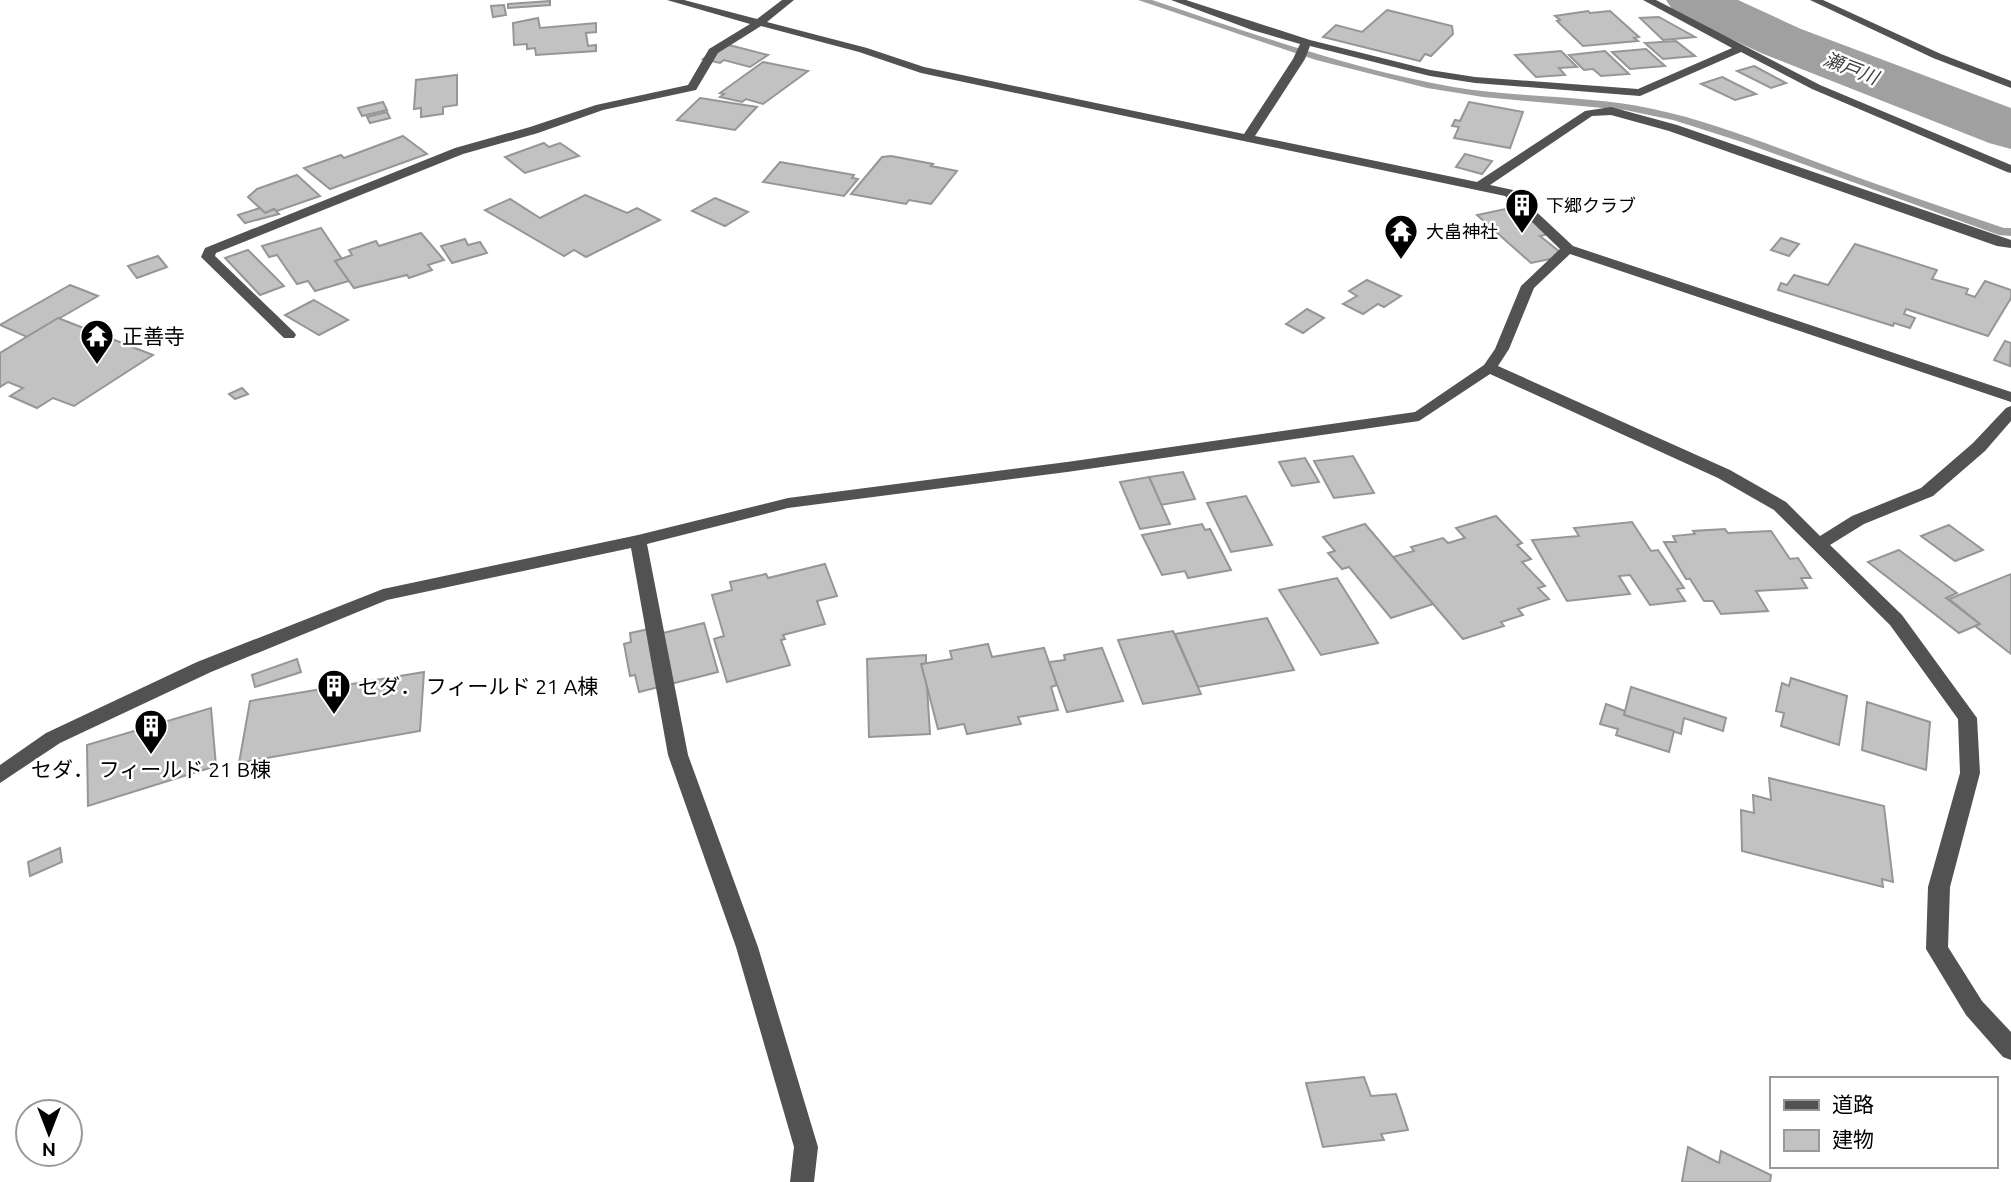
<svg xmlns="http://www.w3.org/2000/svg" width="2011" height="1182" font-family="Ubuntu,'Noto Sans JP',sans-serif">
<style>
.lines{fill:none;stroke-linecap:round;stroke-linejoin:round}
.stream{fill:#a0a0a0;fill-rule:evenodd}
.river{fill:#a0a0a0;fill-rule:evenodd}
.building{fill:#c2c2c2;stroke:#969696;stroke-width:2}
.minor{fill:#525252;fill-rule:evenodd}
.labels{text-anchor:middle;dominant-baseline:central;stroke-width:5;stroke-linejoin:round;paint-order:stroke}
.far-poi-label{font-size:18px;fill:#000;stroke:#fff;text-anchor:start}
.far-water-label{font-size:19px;font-style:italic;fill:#414141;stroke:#fff}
.poi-label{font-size:21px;fill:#000;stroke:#fff;text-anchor:start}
</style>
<rect width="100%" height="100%" fill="#fff"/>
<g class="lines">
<path class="stream" d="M1138,0H1152C1251,33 1350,69 1453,87C1519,98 1587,95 1653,109C1710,121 1764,143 1819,163C1880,186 1942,207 2004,228H2011V236L1999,235L1742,142L1673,120L1625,110L1483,97L1427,88L1316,60Z"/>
<path class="river" d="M1666,0H1738L1801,29L2011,108V149L1989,143L1761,53L1674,12Z"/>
</g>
<g class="building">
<path d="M550,1V5L508,8V4Z"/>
<path d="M504,5L506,15L493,17L491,6Z"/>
<path d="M1387,10L1452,26L1453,34L1431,56L1425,54L1420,61L1323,37L1336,25L1362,32Z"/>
<path d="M1588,11L1590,13L1610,11L1639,37L1634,38L1638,41L1583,46L1557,21L1560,20L1555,16Z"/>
<path d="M1659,17L1695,37L1663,40L1640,18Z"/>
<path d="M538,18L540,28L596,23V32L586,33L588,46L596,45V51L536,55L535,48L527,49V44L514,45L513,23Z"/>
<path d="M1676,41L1695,56L1663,59L1645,43Z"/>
<path d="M725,44L768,55L750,67L724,60L720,63L703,59Z"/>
<path d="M1646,49L1665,66L1630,69L1612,52Z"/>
<path d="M1561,51L1577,67L1559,68L1565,75L1536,77L1515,55Z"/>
<path d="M1605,51L1629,74L1601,76L1593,69L1584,70L1569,55Z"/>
<path d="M763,62L808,71L763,104L746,99L742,102L720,97L724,94L720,93Z"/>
<path d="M1754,66L1786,83L1771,88L1737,71Z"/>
<path d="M457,75V105L443,107V114L421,117V108L414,109L416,80Z"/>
<path d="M1722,77L1756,94L1735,100L1701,84Z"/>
<path d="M700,98L757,107L735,130L677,120Z"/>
<path d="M383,102L387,110L362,116L358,108Z"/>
<path d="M1469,102L1523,112L1510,148L1454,138L1459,127L1452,126L1455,120L1460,121Z"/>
<path d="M387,112L390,118L370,123L367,117Z"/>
<path d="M403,136L427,154L330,189L304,168L341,155L344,158Z"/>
<path d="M544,143L549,147L560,143L579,156L525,173L505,157Z"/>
<path d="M1465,154L1492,161L1482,174L1456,167Z"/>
<path d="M891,156L933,164L931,166L957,171L931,204L909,200L906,204L851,194L882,157Z"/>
<path d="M780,162L854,175L852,178L858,179L844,196L763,182Z"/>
<path d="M297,175L320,196L277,211L274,209L265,213L248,197L257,189Z"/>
<path d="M585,195L627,213L637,208L660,220L586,257L574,250L564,256L485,210L510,199L540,218Z"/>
<path d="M715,198L748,212L725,226L692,211Z"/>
<path d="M260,208L265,213L274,209L279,214L245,223L238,215Z"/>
<path d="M1510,208L1523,219L1530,218L1549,234L1540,236L1565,256L1531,263L1477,215Z"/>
<path d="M321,228L342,259L335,261L349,281L315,291L308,281L297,284L277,255L269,257L262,246Z"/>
<path d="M421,233L444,260L428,265L432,270L409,278L407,275L354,288L335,261L352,255L349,250L376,241L379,246Z"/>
<path d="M1781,238L1799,244L1789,256L1771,250Z"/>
<path d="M465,239L468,245L480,242L487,253L452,263L441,246Z"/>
<path d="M1855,244L1937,270L1932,279L1968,289L1966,294L1975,297L1985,281L2011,290V298L1988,336L1906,309L1904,314L1915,318L1910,328L1894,323L1893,326L1778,290L1781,283L1787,285L1794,275L1828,285Z"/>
<path d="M248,250L284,286L260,295L225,258Z"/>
<path d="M158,256L167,267L137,278L128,266Z"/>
<path d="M1367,280L1401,296L1384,307L1378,304L1363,314L1343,304L1357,296L1349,291Z"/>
<path d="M70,285L98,296L27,337L0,325Z"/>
<path d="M314,300L348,320L319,335L285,315Z"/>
<path d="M1307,309L1324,318L1303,333L1286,324Z"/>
<path d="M58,318L153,355L74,406L53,398L37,408L10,396L23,388L8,382L0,387V353Z"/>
<path d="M2005,341L2011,343L2010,366L1994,360Z"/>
<path d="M242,388L248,394L235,399L229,394Z"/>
<path d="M1353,456L1374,493L1334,498L1314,461Z"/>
<path d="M1305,458L1319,482L1292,486L1279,462Z"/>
<path d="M1183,472L1195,499L1161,505L1149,477Z"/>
<path d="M1149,477L1170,524L1140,529L1120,482Z"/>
<path d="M1246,496L1272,545L1231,552L1207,503Z"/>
<path d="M1496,516L1522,543L1517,545L1531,559L1522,562L1545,586L1538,588L1549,599L1518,609L1523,615L1501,622L1504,626L1463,639L1393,557L1414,551L1411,547L1443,538L1448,543L1465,538L1456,528Z"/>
<path d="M1632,522L1651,551L1658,550L1684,588L1677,589L1685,601L1650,605L1630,575L1619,576L1630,594L1567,601L1532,540L1579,536L1574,528Z"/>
<path d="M1202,524L1205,530L1210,529L1231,570L1188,578L1185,571L1162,575L1142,535Z"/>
<path d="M1365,524L1393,557L1433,604L1391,618L1349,567L1342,569L1328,553L1335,551L1323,537Z"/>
<path d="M1949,525L1983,550L1955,561L1921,536Z"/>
<path d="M1725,529L1728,533L1771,531L1790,559L1798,558L1811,578H1801L1807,588L1756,591L1768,611L1721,614L1713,601H1704L1690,579H1686L1664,542H1676L1673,536L1695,534L1693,531Z"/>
<path d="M1899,550L1957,593L1946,598L1980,624L1959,633L1868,562Z"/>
<path d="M825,564L837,596L817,601L825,624L783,635L785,639L781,640L790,665L727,682L714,639L724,636L712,595L732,590L730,582L766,574L768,578Z"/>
<path d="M2011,574V654L1975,626L1980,624L1949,599Z"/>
<path d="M1337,578L1378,643L1321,655L1279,590Z"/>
<path d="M1267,618L1294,670L1198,687L1175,634Z"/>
<path d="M704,623L718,672L639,692L635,675L630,676L624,644L631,642L630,633L658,627L659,634Z"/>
<path d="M1173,631L1201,694L1143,704L1118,640Z"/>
<path d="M988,644L992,657L1044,648L1057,685L1051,687L1058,710L1018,717L1021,724L967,734L964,724L938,729L921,664L952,659L950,651Z"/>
<path d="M1102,648L1123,701L1067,712L1049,662L1065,660L1064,655Z"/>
<path d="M926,655V663L921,664L927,687L930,734L869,737L867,659Z"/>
<path d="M297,659L301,672L255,687L252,675Z"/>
<path d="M424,672L420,731L239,763L250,701Z"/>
<path d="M1791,678L1847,696L1839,745L1781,726L1784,713L1776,711L1782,683L1789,686Z"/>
<path d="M1631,687L1726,718L1723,731L1684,718L1681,734L1624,715Z"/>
<path d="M1867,702L1930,722L1926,770L1862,750Z"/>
<path d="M1606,704L1625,711L1624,715L1674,731L1669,752L1616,735L1618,729L1600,724Z"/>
<path d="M211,708L216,766L88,806L87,745Z"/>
<path d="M1769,778L1884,806L1893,882L1882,879L1883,887L1742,851L1741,810L1754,813L1753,795L1771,800Z"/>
<path d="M60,848L62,862L30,876L28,862Z"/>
<path d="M1364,1077L1371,1096L1396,1094L1408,1130L1381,1134L1384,1140L1323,1147L1306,1083Z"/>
<path d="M1688,1147L1719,1163L1721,1151L1771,1175L1770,1182H1685L1682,1181Z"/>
</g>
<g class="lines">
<g class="minor">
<path d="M667,0H684L757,19L782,0H794L767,22L867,48L924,67L1244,134L1293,59L1300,44L1252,30L1171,0H1186L1310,40L1430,70L1475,77L1638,89L1732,48L1643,0H1656L1820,85L2011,165V173L2007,172L1812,89L1741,52L1640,96L1475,83L1430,76L1310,46L1305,59L1255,136L1477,182L1585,111L1611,107L1677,125L2011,240V248L1997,246L1669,131L1611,115L1592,116L1490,185L1513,190L1573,246L2011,392V402L1570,254L1534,288L1509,349L1498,366L1730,470L1786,502L1820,536L1852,516L1921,488L1973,443L2006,408L2011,406V421L1985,451L1933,496L1864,524L1830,545L1902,615L1977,718L1980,773L1950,887L1948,947L1982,1001L2011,1032V1060L2003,1057L1966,1015L1926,949L1928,887L1960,773L1958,719L1890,625L1774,510L1718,478L1490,374L1419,421L1067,472L788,508L647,544L688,755L758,947L818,1147L814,1182H790L794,1147L736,947L668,755L631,548L387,600L211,672L60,743L0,783V765L46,733L197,662L383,589L638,535L788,498L1067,462L1415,412L1484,365L1495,349L1521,286L1560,249L1505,196L921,73L859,52L761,26L718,53L696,90L603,110L538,133L463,154L216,253L215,256L294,332L296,335L294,338H284L201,257L205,248L455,148L530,127L596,105L688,85L709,49L750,24Z"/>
<path d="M1810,0H1823L1941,54L2011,81V88L1933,58Z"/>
</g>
</g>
<defs>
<symbol id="building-pin" viewBox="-11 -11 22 30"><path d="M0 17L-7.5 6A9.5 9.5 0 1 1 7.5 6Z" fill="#000" stroke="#fff"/><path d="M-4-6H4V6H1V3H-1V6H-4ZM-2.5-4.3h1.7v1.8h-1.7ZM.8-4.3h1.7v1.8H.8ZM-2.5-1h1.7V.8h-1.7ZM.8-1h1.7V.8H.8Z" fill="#fff"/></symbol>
<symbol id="temple-pin" viewBox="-11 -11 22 30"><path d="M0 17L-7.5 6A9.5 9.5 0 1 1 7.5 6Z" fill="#000" stroke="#fff"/><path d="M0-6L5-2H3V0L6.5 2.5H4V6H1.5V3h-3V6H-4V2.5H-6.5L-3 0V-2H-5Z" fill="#fff"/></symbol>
</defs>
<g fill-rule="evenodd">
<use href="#building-pin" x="1503" y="186" width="38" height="52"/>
<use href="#temple-pin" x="1382" y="212" width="38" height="52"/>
<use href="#temple-pin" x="78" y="317" width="38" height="52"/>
<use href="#building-pin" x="315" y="667" width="38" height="52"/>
<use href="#building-pin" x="132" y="707" width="38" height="52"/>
</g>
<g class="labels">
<g class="far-poi-label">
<text x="1546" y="205">下郷クラブ</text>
<text x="1426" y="231">大畠神社</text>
</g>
<g class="far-water-label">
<text transform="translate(1851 68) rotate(21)">瀬戸川</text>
</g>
<g class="poi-label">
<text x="122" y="336">正善寺</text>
<text x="358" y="686">セダ． フィールド 21 A棟</text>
<text x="151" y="769" text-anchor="middle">セダ． フィールド 21 B棟</text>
</g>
</g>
<rect x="1770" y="1077" width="228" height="91" fill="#ffffff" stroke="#999999" stroke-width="2"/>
<rect x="1784" y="1100" width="35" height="10" fill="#525252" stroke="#999999" stroke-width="2"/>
<text x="1832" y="1112" font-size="21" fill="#000000">道路</text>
<rect x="1784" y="1130" width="35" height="21" fill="#c2c2c2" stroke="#999999" stroke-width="2"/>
<text x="1832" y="1147" font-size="21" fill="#000000">建物</text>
<g transform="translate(49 1133) rotate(180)"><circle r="33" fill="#ffffff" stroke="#999999" stroke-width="2"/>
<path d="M0-5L12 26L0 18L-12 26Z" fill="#000000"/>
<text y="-10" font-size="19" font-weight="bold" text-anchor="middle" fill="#000000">N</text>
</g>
</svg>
